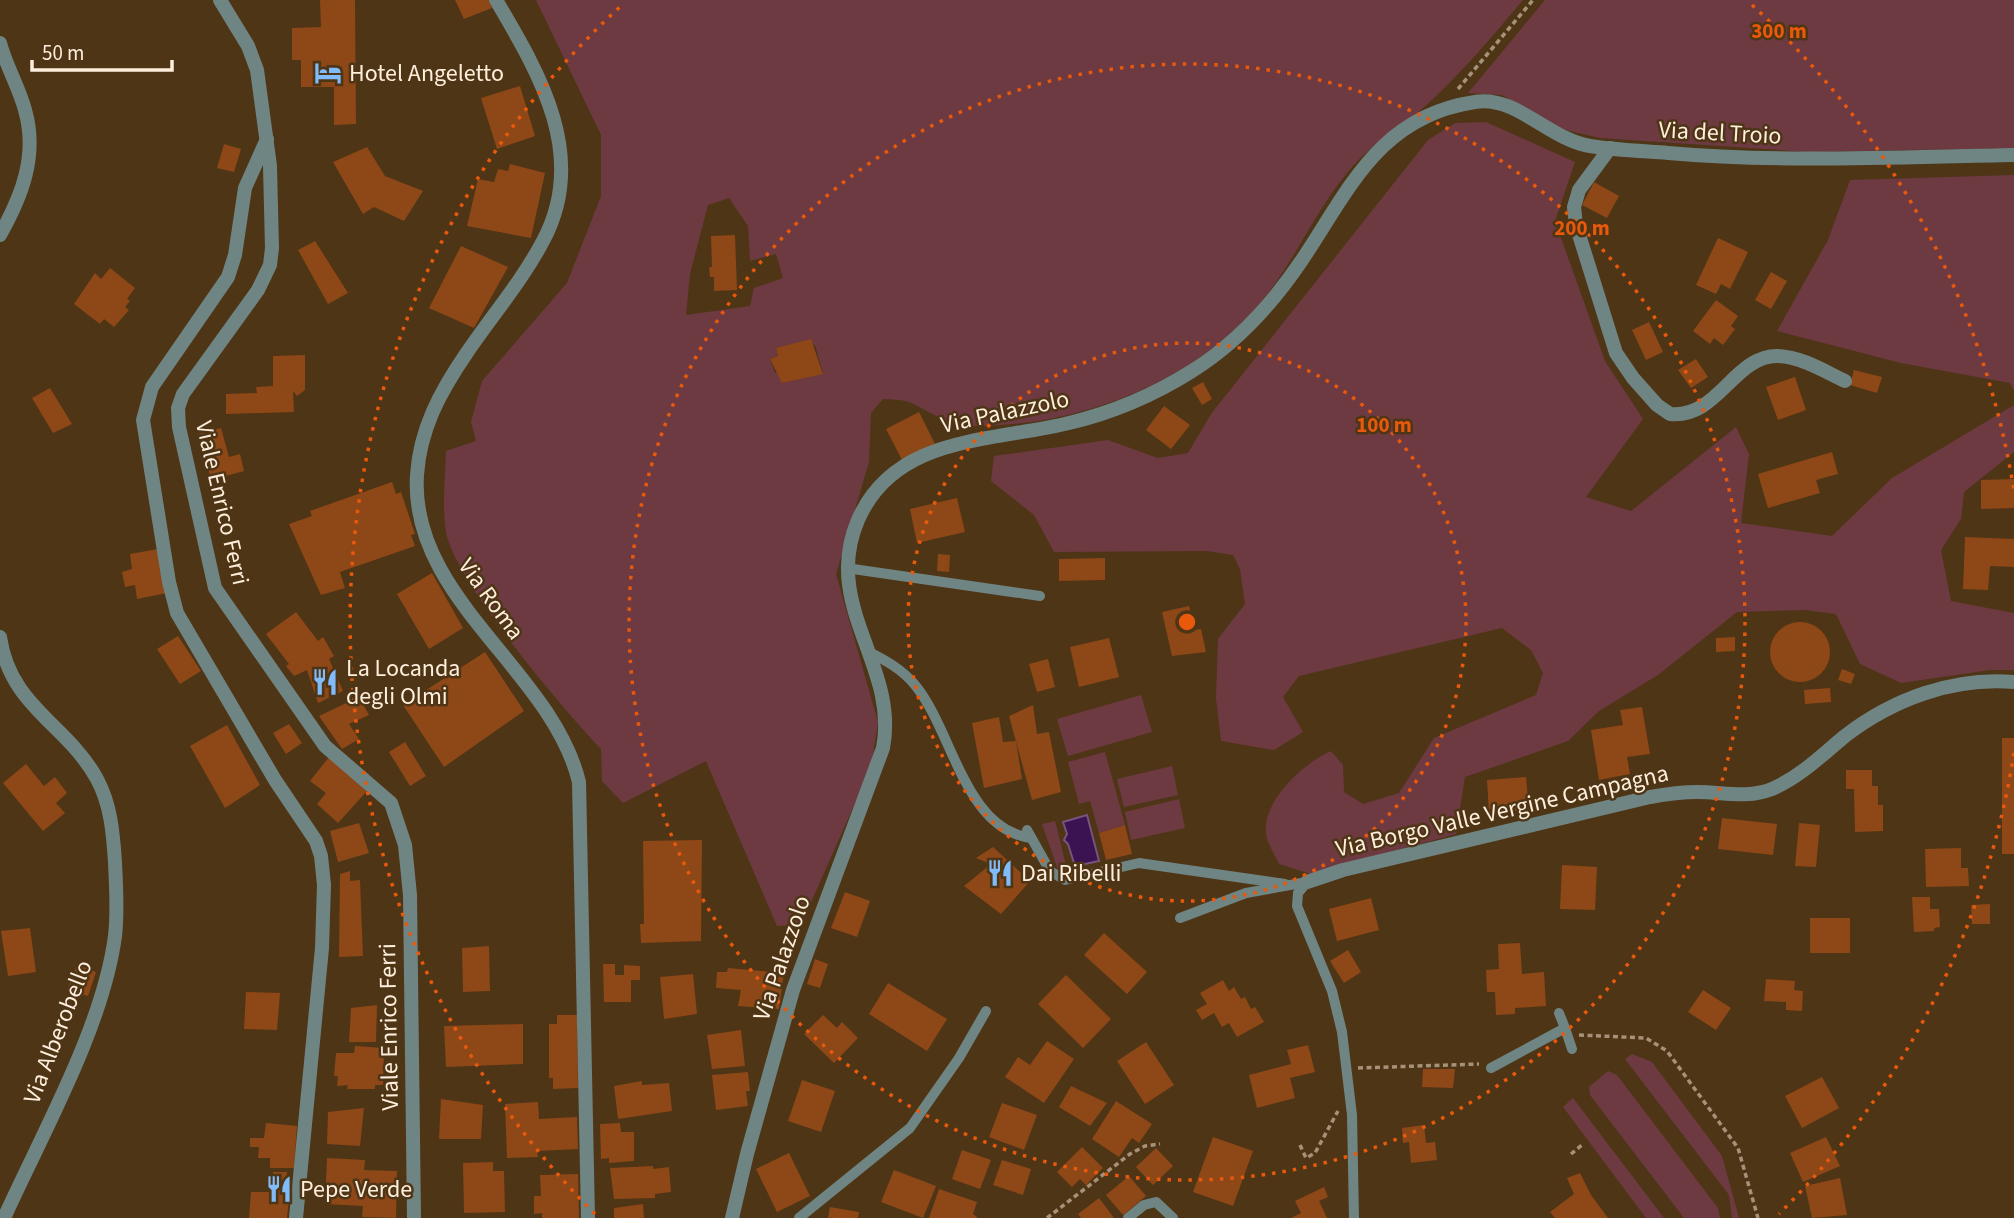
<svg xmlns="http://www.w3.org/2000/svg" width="2014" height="1218" font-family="'Source Sans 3',sans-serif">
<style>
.green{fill:#6d3a42;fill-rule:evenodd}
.water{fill:#3b1252;stroke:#76547b;stroke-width:2}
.building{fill:#8e4717}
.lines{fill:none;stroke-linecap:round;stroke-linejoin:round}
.path{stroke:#a69179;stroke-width:3.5;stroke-dasharray:5 3.5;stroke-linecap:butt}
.lane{stroke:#6f8583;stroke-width:10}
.street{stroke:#6f8583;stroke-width:14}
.ring{fill:none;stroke:#e8590c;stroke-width:3.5;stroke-dasharray:3.5 7}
.labels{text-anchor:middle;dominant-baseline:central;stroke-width:5;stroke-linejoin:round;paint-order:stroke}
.poi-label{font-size:24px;fill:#feeedc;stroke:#4e3516;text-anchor:start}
.street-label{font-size:24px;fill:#feeedc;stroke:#4e3516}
.centre{fill:#e8590c;stroke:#4e3516;stroke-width:3.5}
.ring-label{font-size:21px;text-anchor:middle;font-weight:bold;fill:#e8590c;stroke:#4e3516;stroke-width:5;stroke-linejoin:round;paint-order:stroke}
</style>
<rect width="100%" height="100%" fill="#4e3516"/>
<g class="green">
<path d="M536,0H1523C1491,38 1459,76 1422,109C1400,129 1373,143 1353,166C1317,206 1296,260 1261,302C1191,385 1074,428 967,426C949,426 926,409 909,402C901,399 891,400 883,399L871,413L869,462L836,574L878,722L871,767L801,925L777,926L706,761L623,803L602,781L601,749C563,709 455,582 446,532C442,506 445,477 446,451L476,441L471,422L482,381L567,283L601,196V135ZM729,198L748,226L750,261L776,254L783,278L754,288L750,306L686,315L690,274L708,205ZM815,345L823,373L782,383L779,373H775L770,359L778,356L776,348Z"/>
<path d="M1545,0H2014V148L1808,152L1600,138L1557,128L1502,95L1468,93Z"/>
<path d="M1486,122L1575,162L1555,221L1605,361L1643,419L1586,497L1631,511L1736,427L1749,454L1741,523L1832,536L1892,478L2014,405V452L1964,492L1961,519L1941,550L1951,601L2014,613V670H1990L1901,683L1860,664L1836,614L1805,610L1737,612L1658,675L1599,711L1568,741L1465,777L1456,834L1311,874L1279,864C1275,855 1267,843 1266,834C1262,800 1304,763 1331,751L1343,765L1344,792L1363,804L1399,793L1434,738L1536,695L1543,673L1531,650L1502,628L1299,676L1283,697L1303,732L1274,750L1221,741L1216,698L1218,639L1245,604L1240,569L1233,555L1207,551L1054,552L1034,515L991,481L994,456L1108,440L1158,458L1188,453L1211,414L1428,140L1455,123Z"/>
<path d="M2014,175V391L2010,383L1901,363L1777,331L1828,240L1850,180Z"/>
<path d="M1141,695L1152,732L1068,756L1057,719Z"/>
<path d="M1105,752L1125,825L1099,833L1090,801L1079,804L1068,762Z"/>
<path d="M1172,766L1178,795L1124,807L1117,779Z"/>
<path d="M1179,799L1185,828L1131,840L1125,812Z"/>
<path d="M1055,821L1068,873L1060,876L1042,824Z"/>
<path d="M1632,1054L1652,1062L1722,1156L1739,1218H1732L1729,1195L1625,1059Z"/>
<path d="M1608,1071L1617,1075L1718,1208L1720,1218H1684L1590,1095L1589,1087Z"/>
<path d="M1573,1098L1664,1218H1646L1563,1107Z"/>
</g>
<path class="water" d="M1087,815L1099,861L1075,866L1068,844L1064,840L1067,834L1063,822Z"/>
<g class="building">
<path d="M320,0H355L356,124L334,125V87H301V60H292V28L321,27Z"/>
<path d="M455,0H489L492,8L464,19Z"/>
<path d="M520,86L535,136L497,149L481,98Z"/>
<path d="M224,144L241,149L234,172L217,168Z"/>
<path d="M367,147L385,176L423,191L404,221L374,207L363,214L333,162Z"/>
<path d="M510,164L545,173L531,238L467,226L478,179L494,182L498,169L508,171Z"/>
<path d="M1594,182L1619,196L1607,218L1582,205Z"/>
<path d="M735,235L737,290L714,291V277H710L709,267H712L711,236Z"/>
<path d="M1718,238L1748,252L1730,289L1721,284L1716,294L1696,285Z"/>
<path d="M315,241L348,293L328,304L298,250Z"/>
<path d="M461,246L508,267L474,328L429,308Z"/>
<path d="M110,268L135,288L127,299L130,301L125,307L129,310L114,327L104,319L100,324L74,304L95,273L101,279Z"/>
<path d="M1771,272L1787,281L1771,309L1755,300Z"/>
<path d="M1716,300L1738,316L1731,326L1735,329L1723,345L1714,338L1710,344L1693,331Z"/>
<path d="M1649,322L1663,352L1646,360L1632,330Z"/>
<path d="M811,339L823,374L782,383L770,359L778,356L776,348Z"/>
<path d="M305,355V390L297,396L293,391L294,412L226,414V394L257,393L256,387L273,386V356Z"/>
<path d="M1696,359L1708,377L1691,388L1678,370Z"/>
<path d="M1854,370L1882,377L1877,393L1850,385Z"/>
<path d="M1795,377L1806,410L1778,420L1766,387Z"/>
<path d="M1203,382L1212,399L1202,405L1192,388Z"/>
<path d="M50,388L72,424L53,433L32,398Z"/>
<path d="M1164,406L1190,425L1171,449L1146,430Z"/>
<path d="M919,412L935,444L902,460L886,429Z"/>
<path d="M221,428L229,457L240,454L244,471L211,480L199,434Z"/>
<path d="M1832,452L1838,474L1816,480L1820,493L1768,508L1758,474Z"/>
<path d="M2014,479V508L1981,509V480Z"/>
<path d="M392,482L396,494L401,492L415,534L411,535L415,546L340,572L345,588L321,595L289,524L312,516L310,511Z"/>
<path d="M957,498L965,532L917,543L910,509Z"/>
<path d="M1965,537L2014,539V567L1990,566L1988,590L1963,589Z"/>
<path d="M158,549L167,593L137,599L135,585L125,587L122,572L132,569L130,554Z"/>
<path d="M938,554L950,555L949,572L937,571Z"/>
<path d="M1105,558V580L1059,581V559Z"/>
<path d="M432,573L463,628L429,649L397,594Z"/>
<path d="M1189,606L1195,630L1201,629L1206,652L1172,656L1162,612Z"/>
<path d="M296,612L318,641L323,637L334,656L329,659L343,691L318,703L307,670L294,676L286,666L289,664L266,634Z"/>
<circle cx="1800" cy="652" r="30"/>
<path d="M178,636L201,671L180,684L157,649Z"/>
<path d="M1735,637V651L1716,652V638Z"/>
<path d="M1109,638L1119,677L1079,687L1070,647Z"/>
<path d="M485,652L524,711L444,767L403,705Z"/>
<path d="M1048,659L1055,687L1037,692L1029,664Z"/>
<path d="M1842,669L1855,674L1851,684L1838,680Z"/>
<path d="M1830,688L1831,702L1805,704L1804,690Z"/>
<path d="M359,697L369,715L349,724L359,739L342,749L319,716Z"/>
<path d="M1033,705L1037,734L1049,732L1061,792L1032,800L1009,716Z"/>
<path d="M1642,707L1650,754L1627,757L1630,774L1599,780L1591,730L1623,725L1620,710Z"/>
<path d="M999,717L1003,742L1016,741L1022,779L984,788L972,723Z"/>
<path d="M289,724L302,743L286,754L273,733Z"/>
<path d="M227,725L260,785L225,808L190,746Z"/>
<rect x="2002" y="738" width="12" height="116"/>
<path d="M405,742L426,776L410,786L389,752Z"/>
<path d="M329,757L367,791L338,823L317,804L326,793L310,781Z"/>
<path d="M26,764L44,786L55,777L67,793L56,803L65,813L43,831L3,783Z"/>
<path d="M1846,770H1872V786H1878V805H1883V831L1855,832L1854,789H1846Z"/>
<path d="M1526,777L1529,810L1489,813L1487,780Z"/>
<path d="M1722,818L1777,824L1773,855L1718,849Z"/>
<path d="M359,823L369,853L338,862L330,831Z"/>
<path d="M1799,823L1820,825L1816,867L1795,866Z"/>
<path d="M1125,825L1132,854L1106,860L1099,833Z"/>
<path d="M702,840L701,941L641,943L640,924H644L643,841Z"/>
<path d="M993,847L1030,881L1001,914L964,886L991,864L976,858Z"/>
<path d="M1961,848V868H1968L1969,886L1926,887L1925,849Z"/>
<path d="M1562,865L1597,867L1595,910L1560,909Z"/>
<path d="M350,871V881L360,880L363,956L339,957L340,874Z"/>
<path d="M845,892L870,901L857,937L831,928Z"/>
<path d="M1912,897H1930V909H1939L1940,927L1934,928V931L1914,932Z"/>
<path d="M1371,898L1379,930L1337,941L1329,909Z"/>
<path d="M1990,904V924H1972L1971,905Z"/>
<rect x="1810" y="918" width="40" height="35"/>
<path d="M30,928L36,972L8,976L1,931Z"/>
<path d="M1104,933L1147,972L1127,994L1084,955Z"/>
<path d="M1520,943L1522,974L1544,972L1546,1006L1515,1008V1014L1496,1015L1495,992H1487L1486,970L1499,969L1498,944Z"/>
<path d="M489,946L490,991L463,992L462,948Z"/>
<path d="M1348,950L1361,972L1344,983L1330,961Z"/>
<path d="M815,959L828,964L820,988L807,984Z"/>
<path d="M603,964H615V975H624V965L640,966V980H631V1002H604Z"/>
<path d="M77,965L96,972L88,996L67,990Z"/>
<path d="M728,968L784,973L779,1009L738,1006L741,990L716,988L717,972H727Z"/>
<path d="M693,974L697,1014L664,1019L660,977Z"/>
<path d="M1066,975L1111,1019L1083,1048L1038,1004Z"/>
<path d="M1766,979L1795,981L1794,990L1803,991L1802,1011L1786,1010V1002L1764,1001Z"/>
<path d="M1223,980L1229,991L1234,987L1241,999L1245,997L1251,1009L1255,1007L1264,1022L1237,1037L1229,1023L1222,1027L1214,1013L1202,1020L1196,1010L1207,1004L1200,993Z"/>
<path d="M888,983L947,1019L927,1051L869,1014Z"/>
<path d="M1703,990L1731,1008L1716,1030L1688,1012Z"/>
<path d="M246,992L280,993L277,1030L244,1029Z"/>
<path d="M377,1005L376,1042H349L351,1008Z"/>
<path d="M557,1015H577L578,1088L553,1089V1078H549V1024H557Z"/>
<path d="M823,1015L837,1028L842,1022L858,1038L834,1063L804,1034Z"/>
<path d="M523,1024V1064L446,1067L444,1026Z"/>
<path d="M741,1030L745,1066L712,1069L707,1035Z"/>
<path d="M1047,1041L1074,1059L1044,1103L1005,1077L1018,1057L1030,1065Z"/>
<path d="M1146,1042L1174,1085L1145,1104L1117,1061Z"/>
<path d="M1308,1045L1315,1072L1290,1078L1295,1098L1257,1108L1249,1075L1291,1064L1287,1050Z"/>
<path d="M355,1046L384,1048L383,1085H375V1089H347L348,1085L337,1086L338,1076H334L336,1053H354Z"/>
<path d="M1423,1069H1455L1453,1088L1422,1087Z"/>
<path d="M748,1072L750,1091H746L748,1106L716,1110L712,1075Z"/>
<path d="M1822,1077L1839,1108L1802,1128L1785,1096Z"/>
<path d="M802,1080L835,1091L821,1132L788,1121Z"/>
<path d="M642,1081V1085L669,1083L672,1111L618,1119L614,1086Z"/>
<path d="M1071,1086L1107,1103L1090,1126L1059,1107Z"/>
<path d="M441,1099L483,1105L481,1139H439Z"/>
<path d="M1116,1101L1152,1124L1139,1143L1132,1138L1119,1157L1092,1139Z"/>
<path d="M538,1102L539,1119L577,1117L578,1149L537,1151L538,1157L507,1158L505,1104Z"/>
<path d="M1002,1103L1037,1115L1024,1150L989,1137Z"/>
<path d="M364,1108L360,1146L327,1144L328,1112Z"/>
<path d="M266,1123L297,1126L294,1168H270V1158H258L259,1147H250V1138H264Z"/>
<path d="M620,1123L621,1132H634V1161L609,1163V1158L601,1159L600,1124Z"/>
<path d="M1424,1125L1426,1143L1435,1142L1437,1160L1411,1163L1409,1142L1403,1143L1402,1128Z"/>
<path d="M1213,1137L1253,1151L1233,1206L1193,1192Z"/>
<path d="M1826,1137L1840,1166L1803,1182L1790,1153Z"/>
<path d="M1082,1147L1103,1168L1086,1185L1080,1179L1072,1187L1057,1172Z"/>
<path d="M1156,1148L1173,1166L1153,1185L1136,1167Z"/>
<path d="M962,1150L991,1160L980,1189L952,1179Z"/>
<path d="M789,1153L810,1196L777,1212L756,1169Z"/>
<path d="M327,1158L365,1160L364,1170L397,1171L396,1218L362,1217L363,1206L325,1204Z"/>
<path d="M1002,1160L1031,1169L1023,1195L993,1185Z"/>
<path d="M493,1162V1171H504L505,1212L464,1213L463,1163Z"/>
<path d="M653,1166V1169L669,1167L671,1192L655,1194V1198L614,1199L610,1168Z"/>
<path d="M894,1170L936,1186L923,1218L881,1202Z"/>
<path d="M273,1172H287L284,1197L289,1198L287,1218H249L251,1192H272Z"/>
<path d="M1580,1173L1591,1195L1608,1218H1555L1550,1212L1574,1194L1567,1178Z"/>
<path d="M578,1174L579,1218H542V1213L534,1214V1196H541L540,1175Z"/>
<path d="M1129,1176L1146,1196L1123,1215L1106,1195Z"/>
<path d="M1840,1178L1847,1215L1812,1218L1805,1186Z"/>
<path d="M1324,1187L1328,1197L1319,1201L1327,1218H1291L1301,1213L1295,1201Z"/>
<path d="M939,1189L977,1202L973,1214L978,1218H929Z"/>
<path d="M1099,1198L1114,1218H1081L1078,1214Z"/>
<path d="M643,1204L644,1218H614V1208Z"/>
<path d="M830,1207L859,1212L858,1218H828Z"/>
</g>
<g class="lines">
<g class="path">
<path d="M1458,89L1533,0"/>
<path d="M1579,1035L1646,1038L1667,1051L1738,1148L1758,1218"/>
<path d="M1358,1068L1479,1064"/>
<path d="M1300,1145L1306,1158L1315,1153L1338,1111"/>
<path d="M1571,1154L1583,1144"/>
<path d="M1047,1218L1130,1154L1145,1146L1160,1144"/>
</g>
<g class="lane">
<path d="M846,568L1040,596"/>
<path d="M867,651C885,660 902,669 915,685C953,731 964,829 1031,838"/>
<path d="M1027,830L1050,871L1065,880L1139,863L1285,884"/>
<path d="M1307,882L1298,893L1297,906L1332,991L1342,1032L1352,1115L1354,1218"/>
<path d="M1180,918L1246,893L1307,882"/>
<path d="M1559,1013L1565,1028"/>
<path d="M1491,1068L1565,1028L1572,1049"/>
<path d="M799,1218L910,1128L959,1058L986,1011"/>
<path d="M1128,1218L1144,1205L1156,1202L1173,1218"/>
</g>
<g class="street">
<path d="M220,0L248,46L257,70L270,166L272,248L270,265L258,290L183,394L178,408L179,427L215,588L325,746L391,803L405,845L410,895L414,1218"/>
<path d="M496,0C539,73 589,156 543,241C522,281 491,317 466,354C440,392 420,429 417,475C409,598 552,670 579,782L588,1218"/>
<path d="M0,43C6,66 19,87 25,110C38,155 22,196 0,235"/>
<path d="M267,139L245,188L235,255L228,277L152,387L143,420L169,582L177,613L275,780L316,841L321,856L324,885L322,948L296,1218"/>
<path d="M1610,148L1579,190L1574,207L1576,225L1616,353L1633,378L1657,405L1670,414C1718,419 1734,355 1778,356C1802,357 1824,371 1845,381"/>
<path d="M0,637C10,707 67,724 97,779C111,805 113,833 115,862C116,887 118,911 115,936C103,1027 42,1134 4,1218"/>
<path d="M1307,882L1343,870L1650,797C1666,794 1682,792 1698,792C1724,792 1746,799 1772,789C1800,777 1822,755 1845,736C1893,699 1953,677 2014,682"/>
<path d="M732,1218L747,1154L793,990L883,748C899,666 821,606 858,520C895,435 992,442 1069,423C1111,413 1154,395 1192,371C1235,344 1273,303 1302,260C1349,190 1379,116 1475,102C1516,95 1548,139 1590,146C1615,150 1642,151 1668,153C1783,163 1898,157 2014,155"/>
</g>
</g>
<g class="ring">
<circle cx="1187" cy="622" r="279"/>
<circle cx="1187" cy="622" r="558"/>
<path d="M2014 753A837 837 0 0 1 1779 1214M595 1214A837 837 0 0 1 622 5M1752 5A837 837 0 0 1 2014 491"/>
</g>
<defs>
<symbol id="hotel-bare" viewBox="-9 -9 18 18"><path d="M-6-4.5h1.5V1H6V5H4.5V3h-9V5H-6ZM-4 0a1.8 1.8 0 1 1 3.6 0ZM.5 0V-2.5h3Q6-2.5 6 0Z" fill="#81bcfa" stroke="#4e3516" stroke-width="2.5" paint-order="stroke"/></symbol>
<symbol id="restaurant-bare" viewBox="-9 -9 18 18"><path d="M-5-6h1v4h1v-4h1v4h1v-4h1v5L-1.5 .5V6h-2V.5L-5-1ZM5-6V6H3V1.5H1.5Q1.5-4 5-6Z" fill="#81bcfa" stroke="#4e3516" stroke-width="2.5" paint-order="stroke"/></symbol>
</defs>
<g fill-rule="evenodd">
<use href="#hotel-bare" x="309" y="54" width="38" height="38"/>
<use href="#restaurant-bare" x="306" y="663" width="38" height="38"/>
<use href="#restaurant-bare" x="981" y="854" width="38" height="38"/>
<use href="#restaurant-bare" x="260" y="1170" width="38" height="38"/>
</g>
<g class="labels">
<g class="poi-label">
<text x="349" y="73">Hotel Angeletto</text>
<text x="346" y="668">La Locanda<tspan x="346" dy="28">degli Olmi</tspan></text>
<text x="1021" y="873">Dai Ribelli</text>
<text x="300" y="1189">Pepe Verde</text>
</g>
<g class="street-label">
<text transform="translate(1720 133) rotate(3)">Via del Troio</text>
<text transform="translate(1005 412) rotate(-12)">Via Palazzolo</text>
<text transform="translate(222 503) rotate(77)">Viale Enrico Ferri</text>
<text transform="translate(491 599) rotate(54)">Via Roma</text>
<text transform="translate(1502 811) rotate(-13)">Via Borgo Valle Vergine Campagna</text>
<text transform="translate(782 958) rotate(-71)">Via Palazzolo</text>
<text transform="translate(389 1027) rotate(-91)">Viale Enrico Ferri</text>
<text transform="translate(58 1032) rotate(-69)">Via Alberobello</text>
</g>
</g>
<circle cx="1187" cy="622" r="10" class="centre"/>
<g class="ring-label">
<text x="1779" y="38">300 m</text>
<text x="1582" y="235">200 m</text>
<text x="1384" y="432">100 m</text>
</g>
<path d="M32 60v10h140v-10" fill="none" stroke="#feeedc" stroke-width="3.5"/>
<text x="42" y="60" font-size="21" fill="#feeedc" stroke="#4e3516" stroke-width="5" paint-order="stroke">50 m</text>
</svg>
